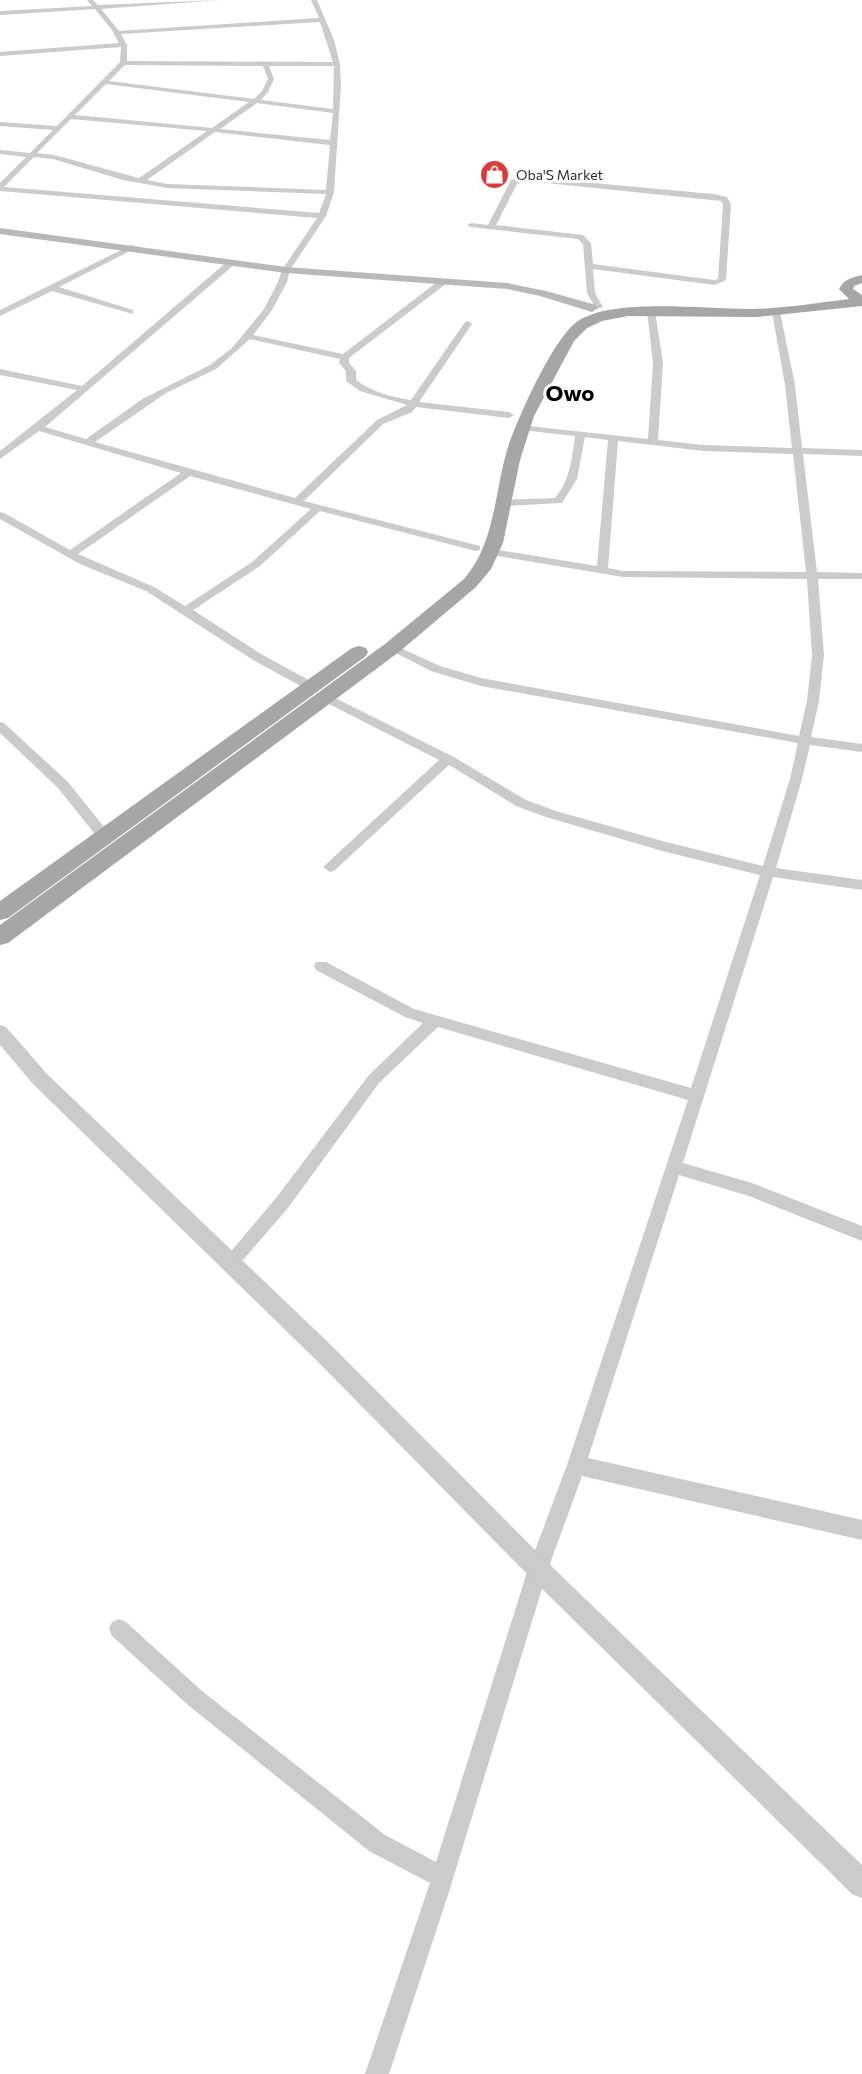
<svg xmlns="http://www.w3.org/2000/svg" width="862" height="2074" font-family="Commissioner,sans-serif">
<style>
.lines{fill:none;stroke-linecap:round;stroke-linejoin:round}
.minor{fill:#cbcbcb;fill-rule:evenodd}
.tertiary{fill:#cbcbcb;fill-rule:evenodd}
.secondary{fill:#b8b8b8;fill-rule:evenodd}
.primary{fill:#a6a6a6;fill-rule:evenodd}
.labels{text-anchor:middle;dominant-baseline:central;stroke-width:6;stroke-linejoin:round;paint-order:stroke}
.far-poi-label{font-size:14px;fill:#2e2e2e;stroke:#fff;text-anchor:start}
.far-town-label{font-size:22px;font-weight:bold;fill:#000;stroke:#fff}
</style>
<rect width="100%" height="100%" fill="#fff"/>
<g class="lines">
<g class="minor">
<path d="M87,0H93L98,5L220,0L101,9L119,31L319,18L311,0H317L334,40L340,64L341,85L334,192L326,216L290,270L287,282L272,310L253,335L343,354L441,279H447V283L349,358V363L356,371V380C372,392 391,397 411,400L465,322L468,321L472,324L419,402L509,412L514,415L509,418L416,407L412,412L383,424L304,501L480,546V550L476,551L320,511L260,566L193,610L261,654L314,683V689H306L253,660L146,591L80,564L0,519V512L4,513L70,550L181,473L39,431L0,459V451L77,390L0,375V369L82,386L229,260H235V264L45,427L86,439L144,398L210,365L232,348L264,309L278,282L282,270L317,218L0,191V183L26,157L0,154V150L30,153L53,130L0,126V122L57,126L120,62L121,47L0,56V52L119,43L112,30L95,9L0,15V11L92,6ZM320,22L333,62L127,61V45L121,34ZM125,65L263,66L268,79L262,91L254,99L109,81ZM269,66H334L333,109L261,100L268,92L274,79ZM106,84L249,102L212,128L75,115ZM257,103L333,113L330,140L220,129ZM71,119L207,131L139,178L54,155L37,153ZM215,132L330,145L326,190L167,184L147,180ZM34,157L53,159L123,180L167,188L326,194L319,213L4,187ZM250,339L340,359L339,363L346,371V381L360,391L407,405L377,420L295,498L95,442L166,393L216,369ZM190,476L311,509L252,562L185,606L154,587L78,554Z"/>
<path d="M527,177L714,194L727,197L731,204L726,280L715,285L593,269L595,293L603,307L596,309L587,293L583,244L578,239L471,227L467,225L471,223L488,225L511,180ZM527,181L721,201L723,204L718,279L714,280L593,264L591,243L583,235L496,225L517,184Z"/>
<path d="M131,245L138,247L59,287L133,310V314L52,291L0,316V310Z"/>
<path d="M651,308L655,311L663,363L658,440L704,445L792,448L785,385L772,312L776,309L780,312L795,385L802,448L862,450V456L803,454L817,572L862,573V579H818L824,655L819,701L811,737L862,744V752L810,745L802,779L776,868L862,880V890L773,877L683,1163L752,1183L862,1226V1241L749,1196L679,1175L588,1458L862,1520V1540L582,1476L548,1569L448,1895L389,2074H365L430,1883L369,1851L188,1705L112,1636L109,1629L112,1622L119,1619L126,1622L202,1691L385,1835L436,1862L528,1569L567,1465L688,1100L438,1027L379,1083L288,1208L237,1267L231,1270L225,1267L222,1262L276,1198L369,1075L423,1023L405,1017L316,970L314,966L316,962H326L414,1009L691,1088L760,875L666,852L546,817L516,806L449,765L335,870L330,872L323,867L439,760L321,700L319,697L325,693L452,756L526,800L556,811L666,842L763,866L790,779L798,743L481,686L431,671L386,648L392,645L396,646L440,666L481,678L799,736L807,701L812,655L807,579L623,577L492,555L487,552L492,549L597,566L608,440L585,437L577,479L562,503L504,506L499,503L504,500L555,498C570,481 572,458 575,436L522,430L517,427L519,425L648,439L653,363L647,311ZM618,441L704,451L793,454L806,572L623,571L608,568Z"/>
<path d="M0,722L4,723L68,782L108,832L110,835L108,838H98L58,788L0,733Z"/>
</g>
<path class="tertiary" d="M0,1025L6,1027L47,1074L333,1347L546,1561L862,1865V1898L852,1894L530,1577L317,1361L33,1084L0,1045Z"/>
<path class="secondary" d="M0,228L286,267L507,283L546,291L596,305L598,308L592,312L540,296L507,289L286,273L0,234Z"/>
<g class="primary">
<path d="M862,275V283L854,286L853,289L862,295V306L756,317L628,316L602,321L587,328L574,341L534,416L520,460L503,543L491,569L476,587L399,652L8,943L0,945V925L385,644L464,579C496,542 494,492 508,447C518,418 553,338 578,321C615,297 708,310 754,309C785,308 817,303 849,299L839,289C844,279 851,278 862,275Z"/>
<path d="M359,646L366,648L368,652L366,656L8,918L0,920V901L352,648Z"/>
</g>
</g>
<defs>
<symbol id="shop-disc" viewBox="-11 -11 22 22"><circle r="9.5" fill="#da3b3d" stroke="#fff"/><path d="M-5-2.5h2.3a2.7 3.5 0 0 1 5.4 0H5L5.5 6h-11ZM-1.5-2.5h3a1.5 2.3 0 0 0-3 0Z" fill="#fff"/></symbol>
</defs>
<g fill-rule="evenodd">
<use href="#shop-disc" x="478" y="158" width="33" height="33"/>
</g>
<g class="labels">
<g class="far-poi-label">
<text x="516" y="174">Oba'S Market</text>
</g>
<g class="far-town-label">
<text x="570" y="392">Owo</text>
</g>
</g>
</svg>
